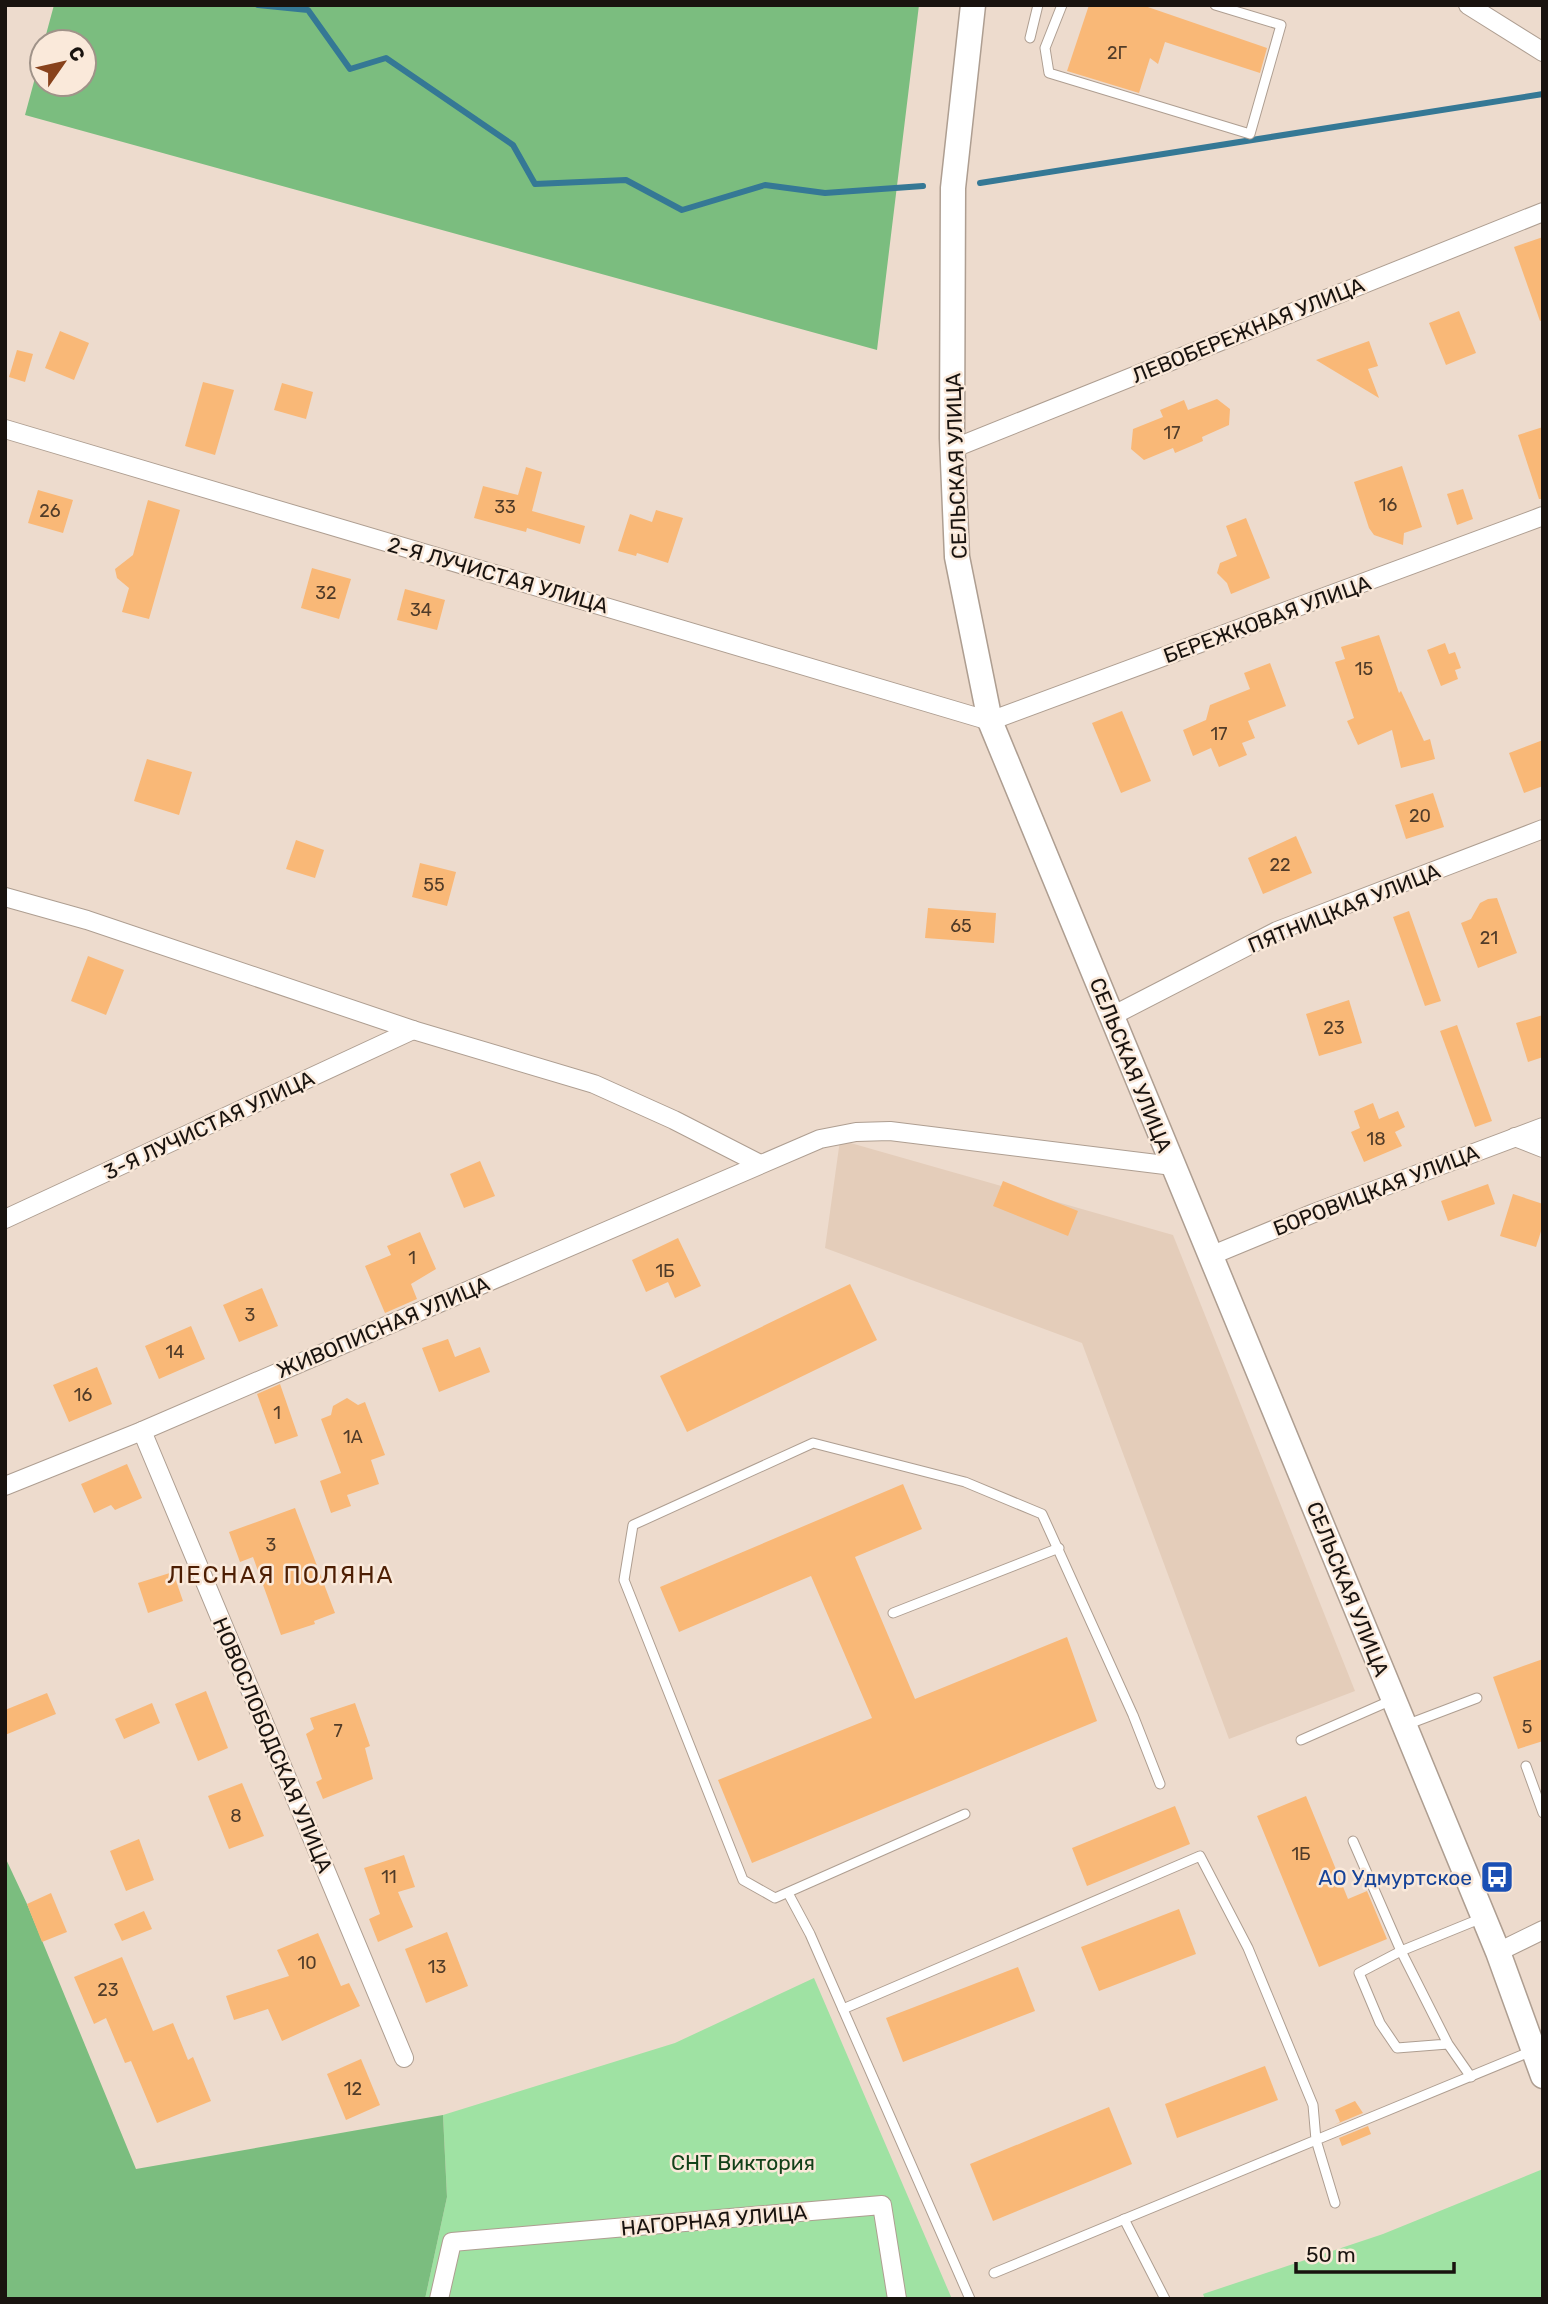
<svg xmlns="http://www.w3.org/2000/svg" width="1548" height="2304" font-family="Rubik,sans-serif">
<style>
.built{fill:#e4cdba}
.green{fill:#9fe2a3}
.forest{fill:#7bbd7f}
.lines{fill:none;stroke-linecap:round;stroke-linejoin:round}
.stream{stroke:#357895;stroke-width:6}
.building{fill:#f9b877}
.lane-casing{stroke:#ae9e91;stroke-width:11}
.street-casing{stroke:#ae9e91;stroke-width:20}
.secondary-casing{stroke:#ae9e91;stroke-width:27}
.lane{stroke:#fff;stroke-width:9}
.street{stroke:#fff;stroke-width:18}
.secondary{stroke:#fff;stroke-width:24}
.labels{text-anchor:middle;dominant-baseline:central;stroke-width:5;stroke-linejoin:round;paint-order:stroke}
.number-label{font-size:18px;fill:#513c29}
.street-label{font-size:21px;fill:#19130f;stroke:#fae9da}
.transit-label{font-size:21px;fill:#164399;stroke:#fae9da;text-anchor:end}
.park-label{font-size:21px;fill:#124119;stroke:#fae9da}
.quarter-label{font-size:24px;letter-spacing:2px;fill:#4d1e03;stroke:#fae9da}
</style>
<rect width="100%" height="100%" fill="#eddbcd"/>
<path class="built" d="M840,1140L1173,1235L1355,1691L1229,1739L1082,1343L825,1248Z"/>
<g class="green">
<path d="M814,1978L952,2299H425L447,2197L443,2115L675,2043Z"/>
<path d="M1543,2169V2299H1205L1203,2294L1383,2234Z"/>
</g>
<g class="forest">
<path d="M54,5H919L877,350L25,115L42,52V84H84V42H44Z"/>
<path d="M5,1857L27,1904L136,2169L443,2115L447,2197L425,2299H5Z"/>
</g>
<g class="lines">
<g class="stream">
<path d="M258,5L308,10L350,69L386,58L513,145L535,184L626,180L682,210L765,185L825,193L923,186"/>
<path d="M980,183L1543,94"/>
</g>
</g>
<g class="building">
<path d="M1089,5H1142L1267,48L1260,73L1165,42L1158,64L1150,58L1139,93L1067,71Z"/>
<path d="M1543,237V320L1540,321L1514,247Z"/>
<path d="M1459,311L1476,353L1446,365L1429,323Z"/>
<path d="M60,331L89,343L74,380L45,368Z"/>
<path d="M1369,341L1378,366L1368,369L1379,398L1316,360Z"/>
<path d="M17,350L33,354L25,382L9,377Z"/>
<path d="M203,382L234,390L215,455L185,446Z"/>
<path d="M282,383L313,392L306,419L274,410Z"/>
<path d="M1217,399L1230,409L1229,425L1202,437L1203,441L1175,453L1173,448L1144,460L1131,449L1133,429L1163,417L1160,410L1184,400L1188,410Z"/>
<path d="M1543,427V499H1539L1518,435Z"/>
<path d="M1402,466L1422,527L1404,533L1403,545L1374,535L1369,528L1354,482Z"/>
<path d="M526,467L542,472L532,511L585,526L580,544L527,528L526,532L474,518L483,486L518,495Z"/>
<path d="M1463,489L1473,519L1457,525L1447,494Z"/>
<path d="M38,490L73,500L63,533L28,523Z"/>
<path d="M148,500L180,510L149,619L122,612L129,588L117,578L115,569L133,555Z"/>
<path d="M656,510L683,518L668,563L637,553L636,556L618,551L630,514L652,522Z"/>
<path d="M1246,518L1270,578L1231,594L1227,583L1217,573L1220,563L1237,556L1226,526Z"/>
<path d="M312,568L351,579L339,619L301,608Z"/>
<path d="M405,589L445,600L437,630L397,620Z"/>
<path d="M1379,635L1399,693L1401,691L1424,741L1430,739L1435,759L1401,768L1392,730L1358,745L1347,721L1354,718L1335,662L1345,659L1341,647Z"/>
<path d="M1445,643L1449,654L1455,652L1461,668L1455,670L1458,679L1441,686L1427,650Z"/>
<path d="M1270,663L1286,706L1248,721L1255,738L1242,743L1247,755L1219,767L1211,748L1193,756L1183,730L1206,720L1210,705L1250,689L1244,673Z"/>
<path d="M1122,711L1151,781L1121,793L1092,723Z"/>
<path d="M1543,740V786L1524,793L1509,753Z"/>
<path d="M147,759L192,772L179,815L134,801Z"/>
<path d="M1433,793L1444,827L1406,839L1395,805Z"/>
<path d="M1296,836L1312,873L1263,894L1248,858Z"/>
<path d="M296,840L324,850L315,878L286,869Z"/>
<path d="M420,863L456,872L447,906L412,897Z"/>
<path d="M1497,898L1517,953L1478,968L1461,923L1471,919L1480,903L1488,899Z"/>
<path d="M928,908L996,913L994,943L925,938Z"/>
<path d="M1409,911L1441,1001L1425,1006L1393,917Z"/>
<path d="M88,956L124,970L106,1015L71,1001Z"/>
<path d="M1349,1000L1362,1043L1319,1056L1306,1014Z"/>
<path d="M1543,1015V1057L1528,1062L1516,1023Z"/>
<path d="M1457,1025L1492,1121L1475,1127L1440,1031Z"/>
<path d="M1373,1103L1379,1119L1398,1111L1405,1127L1395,1132L1402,1146L1364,1162L1351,1132L1360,1128L1354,1111Z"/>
<path d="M480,1161L495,1196L464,1208L450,1174Z"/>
<path d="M1003,1181L1078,1211L1068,1236L993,1206Z"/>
<path d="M1488,1184L1495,1204L1448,1221L1441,1201Z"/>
<path d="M1513,1194L1543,1204V1225L1536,1247L1500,1236Z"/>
<path d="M420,1232L436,1269L411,1284L417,1299L385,1313L365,1266L391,1255L387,1246Z"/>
<path d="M678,1238L701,1286L675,1298L668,1282L646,1292L632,1260Z"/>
<path d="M850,1284L877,1340L687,1432L660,1376Z"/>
<path d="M262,1288L278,1326L239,1342L223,1305Z"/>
<path d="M191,1326L205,1359L159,1379L145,1346Z"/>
<path d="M448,1339L455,1357L480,1347L490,1372L439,1392L422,1348Z"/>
<path d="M97,1367L112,1404L69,1422L53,1385Z"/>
<path d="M280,1384L298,1436L275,1444L257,1394Z"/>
<path d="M347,1398L358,1405L365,1402L385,1455L371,1460L379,1484L347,1495L351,1506L331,1513L320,1481L341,1473L321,1419L331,1415L333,1406Z"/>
<path d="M127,1464L142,1498L115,1510L111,1505L94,1513L81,1484Z"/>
<path d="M903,1484L922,1529L855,1557L915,1699L1067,1637L1097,1721L752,1863L718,1780L872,1718L811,1576L679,1632L660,1587Z"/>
<path d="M295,1508L335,1613L314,1621L315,1624L281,1635L253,1557L240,1562L229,1532Z"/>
<path d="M173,1572L183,1601L148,1613L138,1583Z"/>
<path d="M1543,1659V1741L1518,1749L1493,1677Z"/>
<path d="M206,1691L228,1748L198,1761L175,1704Z"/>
<path d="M47,1693L56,1714L5,1735V1710Z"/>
<path d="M152,1703L160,1723L124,1739L115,1719Z"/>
<path d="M355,1703L370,1746L365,1748L373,1779L323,1799L316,1782L322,1779L306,1734L314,1729L310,1718Z"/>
<path d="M242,1783L264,1836L229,1849L208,1796Z"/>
<path d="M1306,1796L1348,1899L1367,1891L1387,1939L1319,1967L1257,1816Z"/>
<path d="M1175,1806L1190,1844L1087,1886L1072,1848Z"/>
<path d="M139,1839L154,1880L126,1891L110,1851Z"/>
<path d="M404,1855L415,1887L398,1892L413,1927L378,1942L369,1919L380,1914L364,1868Z"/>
<path d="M51,1893L67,1932L42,1942L27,1904Z"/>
<path d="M1179,1909L1196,1954L1099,1991L1081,1947Z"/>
<path d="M144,1911L152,1929L122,1941L114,1924Z"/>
<path d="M447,1932L468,1986L426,2003L405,1949Z"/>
<path d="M318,1933L341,1986L349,1983L360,2006L282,2041L268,2009L234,2020L226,1996L289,1976L277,1950Z"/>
<path d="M122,1957L153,2031L173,2023L188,2060L193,2057L211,2101L157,2123L131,2061L125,2063L106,2018L94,2024L74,1977Z"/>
<path d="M1018,1967L1035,2011L903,2062L886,2018Z"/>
<path d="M361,2059L380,2105L346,2120L327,2074Z"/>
<path d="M1265,2066L1278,2100L1177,2138L1165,2104Z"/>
<path d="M1355,2101L1363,2113L1334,2125L1340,2122L1335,2110Z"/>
<path d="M1109,2107L1132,2164L993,2221L970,2164Z"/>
<path d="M1368,2126L1371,2134L1342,2146L1339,2138Z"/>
</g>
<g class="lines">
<defs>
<g id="lane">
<path d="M1062,5L1045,48L1049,73L1250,134L1281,25L1215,5"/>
<path d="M1030,38L1038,5"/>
<path d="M893,1613L1059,1548"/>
<path d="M1406,1725L1477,1698"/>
<path d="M1301,1740L1392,1700"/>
<path d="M1526,1766L1543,1813"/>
<path d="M965,1814L775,1898L743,1880L624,1580L633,1525L813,1443L965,1482L1042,1514L1133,1715L1160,1784"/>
<path d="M1353,1841L1401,1951L1482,1918"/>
<path d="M788,1893L810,1934L970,2299"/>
<path d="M843,2009L1200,1856L1248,1948L1313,2105L1316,2140L994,2273"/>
<path d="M1448,2044L1397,2048L1380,2023L1359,1973L1401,1951L1448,2044L1471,2077"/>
<path d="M1335,2203L1316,2140L1532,2051"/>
<path d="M1124,2219L1165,2299"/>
</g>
<g id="street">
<path d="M1468,5L1543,52"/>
<path d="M5,429L990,721L1543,516"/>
<path d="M952,449L1543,212"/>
<path d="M5,897L87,920L413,1030L594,1084L674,1120L760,1164"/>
<path d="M1112,1016L1277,931L1543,829"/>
<path d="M1515,1137L1543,1148"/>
<path d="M5,1219L413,1030"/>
<path d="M1210,1256L1314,1213L1543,1127"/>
<path d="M142,1431L404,2058"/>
<path d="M5,1486L142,1431L820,1139L856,1132L890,1131L1173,1166"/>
<path d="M1498,1952L1543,1930"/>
<path d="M439,2299L452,2242L882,2205L897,2299"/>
</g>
<path id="secondary" d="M973,5L953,188L952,438L957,557L990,721L1498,1952L1543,2076"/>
</defs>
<use href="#lane" class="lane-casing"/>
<use href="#street" class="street-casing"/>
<use href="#secondary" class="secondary-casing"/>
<use href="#lane" class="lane"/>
<use href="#street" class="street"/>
<use href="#secondary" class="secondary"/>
</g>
<defs>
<symbol id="bus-square" viewBox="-11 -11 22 22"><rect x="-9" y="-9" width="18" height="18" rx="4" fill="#1a4fb4" stroke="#fae9da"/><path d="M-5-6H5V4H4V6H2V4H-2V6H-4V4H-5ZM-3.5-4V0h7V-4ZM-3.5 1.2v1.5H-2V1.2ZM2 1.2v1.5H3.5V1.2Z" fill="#fff"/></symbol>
</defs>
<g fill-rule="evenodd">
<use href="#bus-square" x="1478" y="1858" width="38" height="38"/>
</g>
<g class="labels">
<g class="number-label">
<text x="1117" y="53">2Г</text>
<text x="1172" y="433">17</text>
<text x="1388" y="505">16</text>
<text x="505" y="507">33</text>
<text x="50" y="511">26</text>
<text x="326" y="593">32</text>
<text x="421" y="610">34</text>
<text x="1364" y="669">15</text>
<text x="1219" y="734">17</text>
<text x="1420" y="816">20</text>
<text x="1280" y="865">22</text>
<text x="434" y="885">55</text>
<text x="961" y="926">65</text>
<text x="1489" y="938">21</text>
<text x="1334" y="1028">23</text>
<text x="1376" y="1139">18</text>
<text x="412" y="1258">1</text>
<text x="665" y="1271">1Б</text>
<text x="250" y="1315">3</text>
<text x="175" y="1352">14</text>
<text x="83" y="1395">16</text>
<text x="277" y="1413">1</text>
<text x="353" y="1437">1А</text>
<text x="271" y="1545">3</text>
<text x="1527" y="1727">5</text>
<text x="338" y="1731">7</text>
<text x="236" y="1816">8</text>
<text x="1301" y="1854">1Б</text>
<text x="389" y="1877">11</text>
<text x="307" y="1963">10</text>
<text x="437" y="1967">13</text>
<text x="108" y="1990">23</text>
<text x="353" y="2089">12</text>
</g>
<g class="street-label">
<text transform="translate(1248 330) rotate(-22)">ЛЕВОБЕРЕЖНАЯ УЛИЦА</text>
<text transform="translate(956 466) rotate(-92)">СЕЛЬСКАЯ УЛИЦА</text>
<text transform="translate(498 575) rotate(16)">2-Я ЛУЧИСТАЯ УЛИЦА</text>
<text transform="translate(1267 619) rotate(-20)">БЕРЕЖКОВАЯ УЛИЦА</text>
<text transform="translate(1344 908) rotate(-22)">ПЯТНИЦКАЯ УЛИЦА</text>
<text transform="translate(1131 1065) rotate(68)">СЕЛЬСКАЯ УЛИЦА</text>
<text transform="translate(209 1125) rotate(-25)">3-Я ЛУЧИСТАЯ УЛИЦА</text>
<text transform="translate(1376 1190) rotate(-21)">БОРОВИЦКАЯ УЛИЦА</text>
<text transform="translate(383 1327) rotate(-23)">ЖИВОПИСНАЯ УЛИЦА</text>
<text transform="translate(1348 1589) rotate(68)">СЕЛЬСКАЯ УЛИЦА</text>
<text transform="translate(273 1745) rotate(67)">НОВОСЛОБОДСКАЯ УЛИЦА</text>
<text transform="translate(714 2220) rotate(-5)">НАГОРНАЯ УЛИЦА</text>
</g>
<g class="transit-label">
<text x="1472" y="1877">АО Удмуртское</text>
</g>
<g class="park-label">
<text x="743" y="2162">СНТ Виктория</text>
</g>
<g class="quarter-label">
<text x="281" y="1575">ЛЕСНАЯ ПОЛЯНА</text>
</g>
</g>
<rect width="1548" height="2304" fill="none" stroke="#19130f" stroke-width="14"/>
<g transform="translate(63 63) rotate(56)"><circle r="33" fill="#fae9da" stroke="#a09389" stroke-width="2"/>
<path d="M0-5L12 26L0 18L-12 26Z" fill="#88421c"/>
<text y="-10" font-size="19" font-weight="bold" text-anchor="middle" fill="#19130f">С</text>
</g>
<path d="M1296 2262v10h158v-10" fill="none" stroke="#19130f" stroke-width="3.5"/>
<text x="1306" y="2262" font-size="21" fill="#19130f" stroke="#fae9da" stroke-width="5" paint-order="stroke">50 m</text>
</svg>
